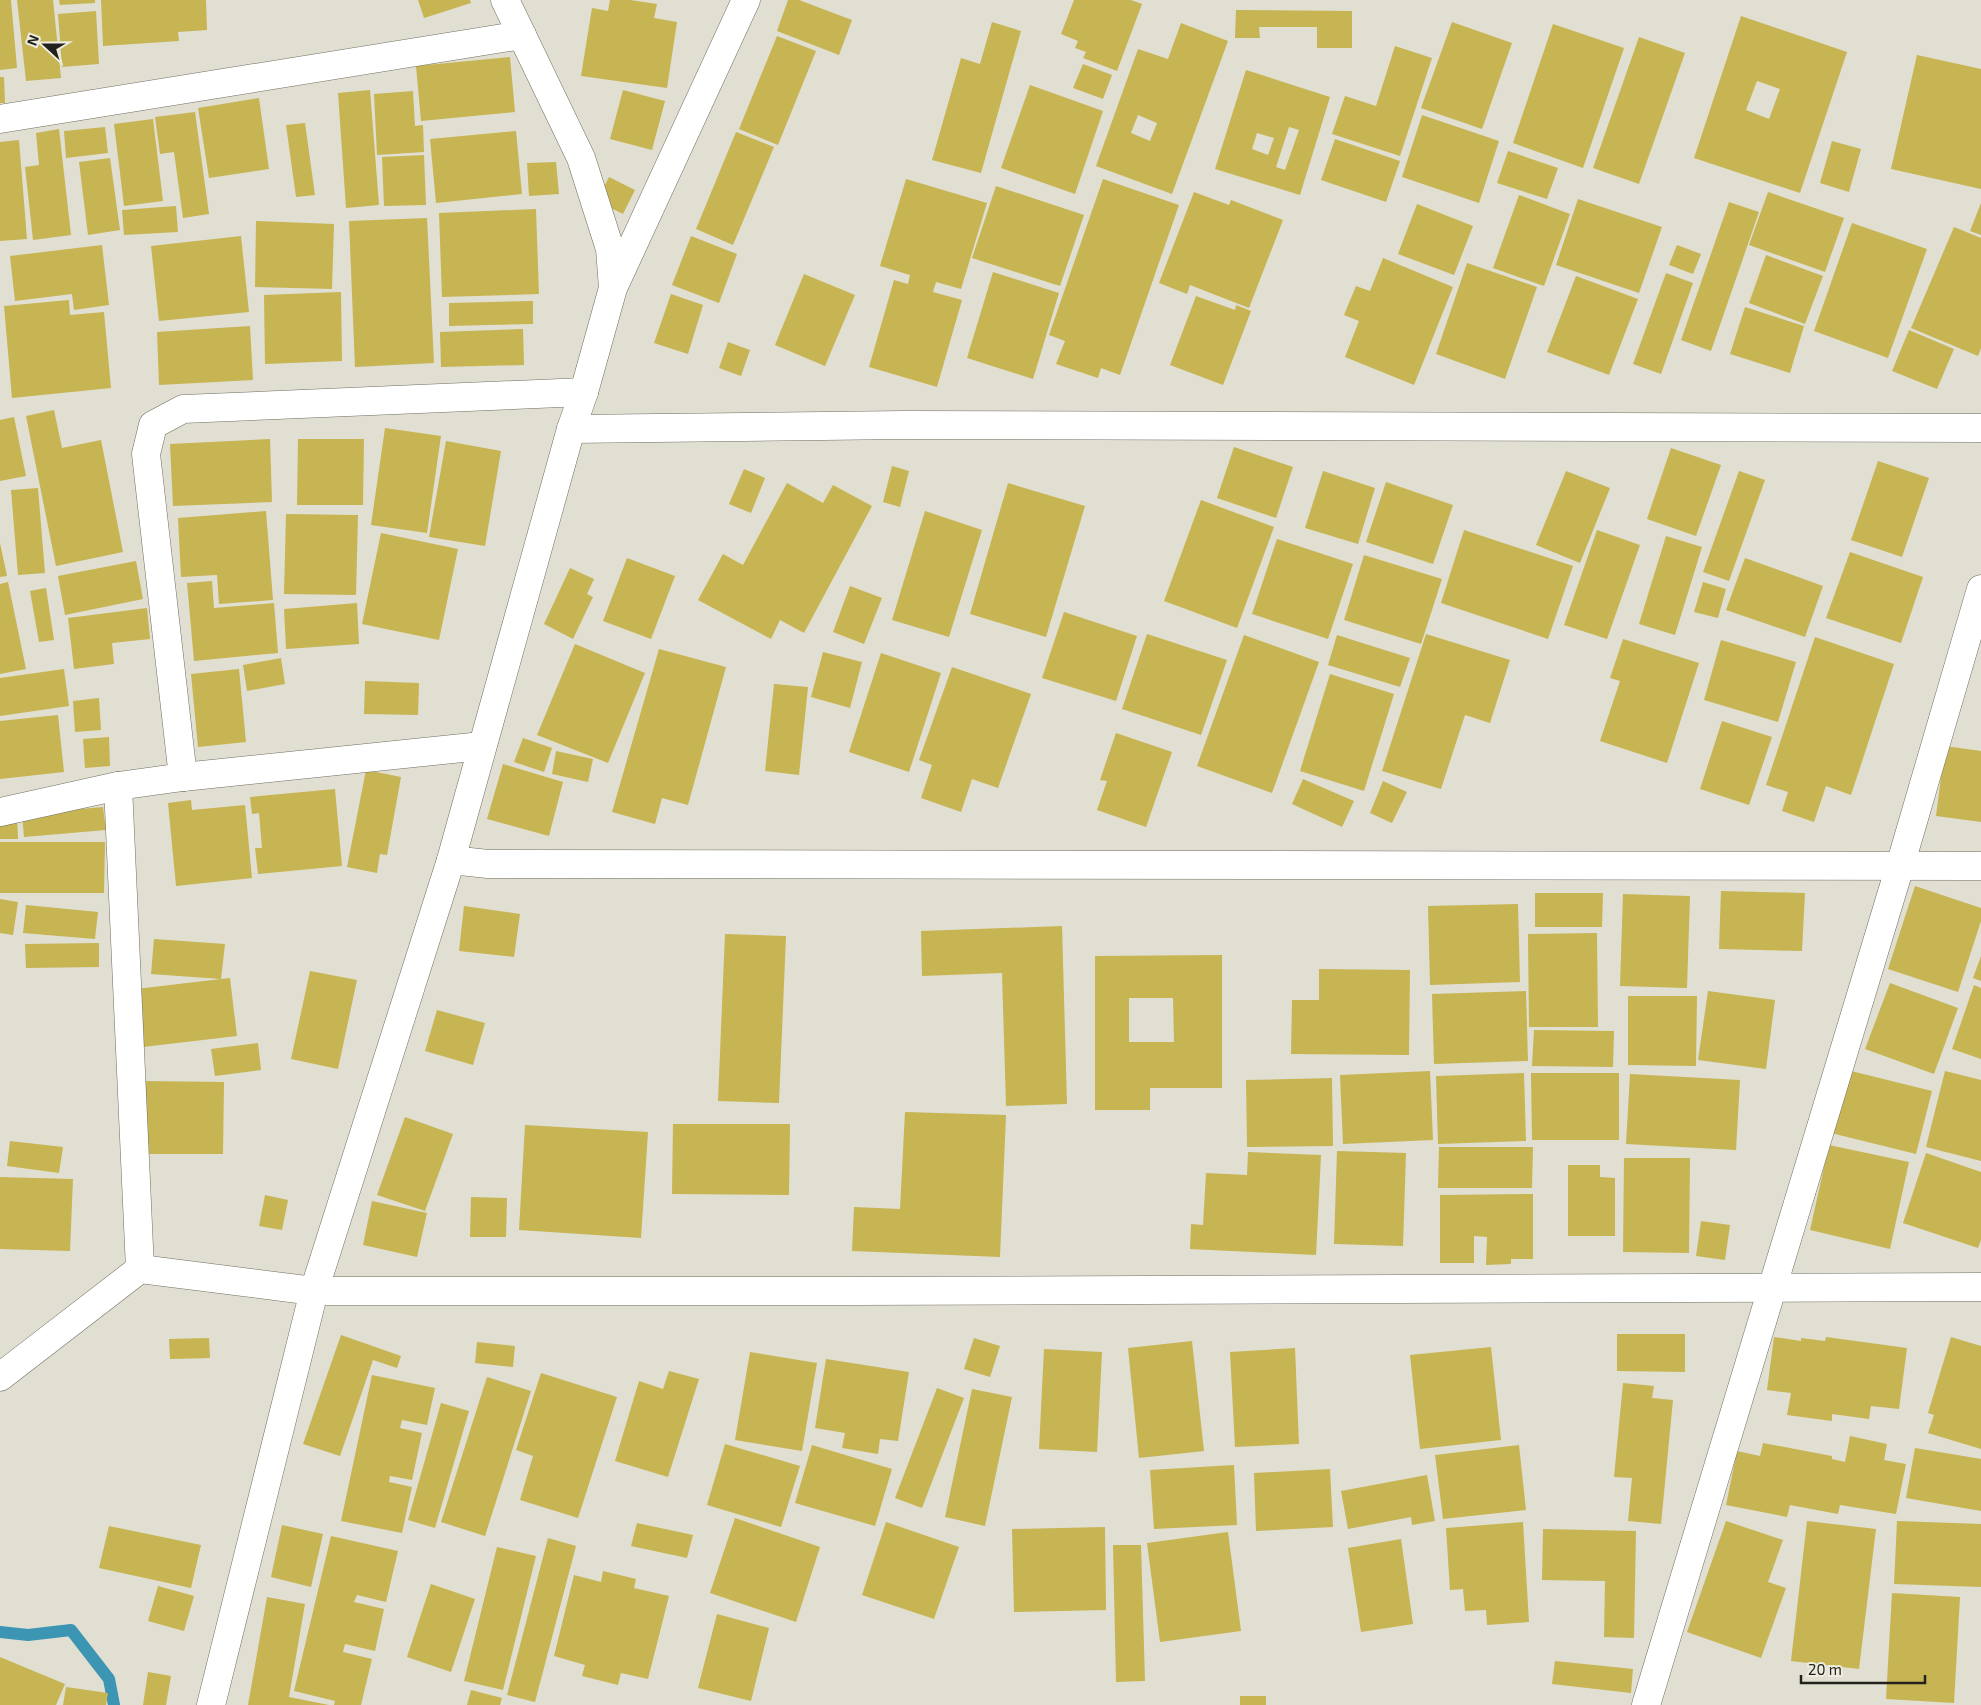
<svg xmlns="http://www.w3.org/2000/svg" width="1981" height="1705" font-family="'Exo 2',sans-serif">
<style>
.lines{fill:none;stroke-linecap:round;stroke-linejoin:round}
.stream{stroke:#3b95b3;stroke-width:12}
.building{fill:#c7b453;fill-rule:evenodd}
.minor-casing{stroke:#706e62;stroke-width:29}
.minor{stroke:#fff;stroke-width:28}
</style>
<rect width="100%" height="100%" fill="#e1dfd1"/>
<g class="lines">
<path class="stream" d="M0,1632L28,1635L71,1630L109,1679L114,1705"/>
</g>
<g class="building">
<path d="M0,0H11L17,68L0,70Z"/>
<path d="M17,0H53L61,78L26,81Z"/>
<path d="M59,0H95V3L60,5Z"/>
<path d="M101,0H206L207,30L178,32L179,41L103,46Z"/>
<path d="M418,0H470L471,3L424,18Z"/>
<path d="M610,0H630L657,4L654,18L677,22L667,88L581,76L592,8L608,11Z"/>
<path d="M788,0H799L852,20L839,55L777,31Z"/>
<path d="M1074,0H1131L1142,4L1117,71L1083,58L1086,52L1075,48L1078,41L1061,34Z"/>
<path d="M1236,10L1352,11V48H1317V27H1259L1260,38H1235Z"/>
<path d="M96,11L99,64L62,67L58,14Z"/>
<path d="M1741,16L1847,52L1800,193L1694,158ZM1757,81L1780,89L1769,119L1746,110Z"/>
<path d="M992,22L1021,31L981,173L932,160L961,58L980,64Z"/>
<path d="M1452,22L1512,43L1482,129L1421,108Z"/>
<path d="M1181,23L1228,41L1172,194L1096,166L1138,49L1168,59ZM1138,115L1157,123L1150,141L1131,133Z"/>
<path d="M1553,24L1624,48L1583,168L1513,143Z"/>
<path d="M777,36L816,51L778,145L739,129Z"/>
<path d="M1639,37L1685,53L1639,184L1593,168Z"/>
<path d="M1395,46L1432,58L1400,156L1332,134L1345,96L1376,106Z"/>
<path d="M1917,55L1981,69V189L1891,169Z"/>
<path d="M510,57L515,112L421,121L416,66Z"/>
<path d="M1083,64L1112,75L1103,99L1073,88Z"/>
<path d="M1246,70L1330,97L1300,195L1215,169ZM1289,127L1299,130L1285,170L1276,167ZM1257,133L1274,138L1268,155L1252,149Z"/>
<path d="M0,77H4L5,103H0Z"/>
<path d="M1030,85L1103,111L1075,194L1001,168Z"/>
<path d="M370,90L379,205L346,208L338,93Z"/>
<path d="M623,90L665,101L652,150L610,139Z"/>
<path d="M413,91L415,126L423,125L424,152L377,155L374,94Z"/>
<path d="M259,98L269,169L209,178L198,108Z"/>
<path d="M195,112L209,214L183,218L174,152L160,154L155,117Z"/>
<path d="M1422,115L1499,141L1479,203L1402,177Z"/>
<path d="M153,119L163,201L124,206L114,124Z"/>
<path d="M305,123L315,195L296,197L286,125Z"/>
<path d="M105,127L108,153L66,158L64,131Z"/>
<path d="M59,129L71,235L33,240L25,167L39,165L36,133Z"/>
<path d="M516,131L522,194L436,203L430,139Z"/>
<path d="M736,132L774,147L733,245L696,229Z"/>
<path d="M1335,139L1400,161L1386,202L1321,180Z"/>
<path d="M19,140L27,239L0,241V142Z"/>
<path d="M1832,141L1861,149L1849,192L1820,183Z"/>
<path d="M1508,151L1558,168L1547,199L1497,183Z"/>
<path d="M424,155L426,205L384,206L382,157Z"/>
<path d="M110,158L120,230L88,235L79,162Z"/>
<path d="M556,162L559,194L529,196L527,163Z"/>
<path d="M609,177L635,190L623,214L597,201Z"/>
<path d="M906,179L987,203L961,289L936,282L933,292L962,300L937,387L869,367L894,280L908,284L910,275L880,266Z"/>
<path d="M1103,179L1179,205L1120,375L1101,368L1098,378L1056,364L1065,341L1049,335Z"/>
<path d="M996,186L1084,215L1060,286L972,258Z"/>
<path d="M1194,192L1229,205L1231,200L1283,220L1249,308L1190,285L1187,294L1159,283Z"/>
<path d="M1768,192L1844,218L1825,272L1749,245Z"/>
<path d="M1519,195L1570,214L1544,286L1493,268Z"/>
<path d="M1578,199L1662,227L1639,293L1556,265Z"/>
<path d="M1729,202L1759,212L1711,351L1681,340Z"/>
<path d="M1981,203V235L1970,231Z"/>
<path d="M1417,204L1473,226L1454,275L1398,254Z"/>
<path d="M176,206L178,232L124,235L122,210Z"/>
<path d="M536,209L539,294L442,297L439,213Z"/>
<path d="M427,218L434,363L355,367L349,221Z"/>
<path d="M256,221L334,224L332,289L255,287Z"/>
<path d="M1852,223L1927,249L1888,358L1814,331Z"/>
<path d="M1954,227L1981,238V348L1978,356L1911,328Z"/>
<path d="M241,236L249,312L159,321L151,246Z"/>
<path d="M691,236L737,254L719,303L672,285Z"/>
<path d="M102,245L109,305L74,310L72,294L15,301L10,256Z"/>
<path d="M1677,245L1701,254L1693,274L1669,265Z"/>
<path d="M1766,255L1823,276L1805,324L1749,303Z"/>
<path d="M1383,258L1453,287L1414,385L1345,357L1359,321L1344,315L1356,286L1370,291Z"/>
<path d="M1467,263L1537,287L1505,379L1436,354Z"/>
<path d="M993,272L1059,293L1033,379L967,358Z"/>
<path d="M1666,273L1693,283L1661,374L1633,364Z"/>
<path d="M804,274L855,295L825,366L775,345Z"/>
<path d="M1576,276L1638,299L1609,375L1547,352Z"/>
<path d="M341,292L342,361L265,364L264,295Z"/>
<path d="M671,294L703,305L688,354L654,343Z"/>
<path d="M1196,296L1235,310L1236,305L1251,311L1223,385L1170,365Z"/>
<path d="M69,300L70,315L104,312L111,388L12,398L4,306Z"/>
<path d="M533,301V324L449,326V303Z"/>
<path d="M1745,307L1804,326L1790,373L1730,354Z"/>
<path d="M250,326L253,380L159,385L157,332Z"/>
<path d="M523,329L524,365L441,367L440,332Z"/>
<path d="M1909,330L1954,349L1937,389L1892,371Z"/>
<path d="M728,342L750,350L741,376L719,368Z"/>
<path d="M54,410L62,448L101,440L123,552L56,566L26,416Z"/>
<path d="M14,417L26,476L0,481V420Z"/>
<path d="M385,428L441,436L427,533L371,525Z"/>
<path d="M270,439L272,502L173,506L170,444Z"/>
<path d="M298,439H364L363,505H297Z"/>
<path d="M446,441L501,451L485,546L429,537Z"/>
<path d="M1234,447L1293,467L1276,518L1217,498Z"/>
<path d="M1671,448L1721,465L1696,536L1647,519Z"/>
<path d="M1878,461L1929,478L1902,557L1851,540Z"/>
<path d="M892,466L909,471L900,507L883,502Z"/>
<path d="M744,469L765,478L751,513L729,504Z"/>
<path d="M1323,471L1375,488L1358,544L1305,528Z"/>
<path d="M1566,471L1610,488L1580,563L1536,545Z"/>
<path d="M1739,471L1765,480L1729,581L1703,572Z"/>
<path d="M1386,482L1453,505L1433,564L1366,542Z"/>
<path d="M787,483L823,503L833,485L872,506L804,633L780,620L771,639L698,600L723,554L743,565Z"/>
<path d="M1008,483L1085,506L1046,637L970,614Z"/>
<path d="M38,488L45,573L18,575L11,490Z"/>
<path d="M1201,500L1274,527L1237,628L1164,601Z"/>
<path d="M266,511L273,600L219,604L217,575L181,577L178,518Z"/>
<path d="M925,511L982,530L949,637L892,620Z"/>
<path d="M286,514L358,515L356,595L284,594Z"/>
<path d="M1464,530L1573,566L1548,639L1441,603Z"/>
<path d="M1597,530L1640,545L1607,639L1564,625Z"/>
<path d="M381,533L458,549L439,640L362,624Z"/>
<path d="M1666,536L1702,547L1675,635L1639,624Z"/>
<path d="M1277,539L1353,564L1328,639L1252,614Z"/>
<path d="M0,543L7,576L0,577Z"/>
<path d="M1850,552L1923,577L1901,643L1826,618Z"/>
<path d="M1364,555L1442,579L1421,644L1344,620Z"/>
<path d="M627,558L675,576L651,639L603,621Z"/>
<path d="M1745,558L1823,586L1805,637L1726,610Z"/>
<path d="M136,561L143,599L65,615L58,576Z"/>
<path d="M570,568L594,579L587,594L593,597L573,639L544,624Z"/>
<path d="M212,581L214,608L274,603L278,653L194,661L187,583Z"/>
<path d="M8,582L26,669L0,674V584Z"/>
<path d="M1703,582L1726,589L1718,618L1694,612Z"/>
<path d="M850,586L882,598L864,644L833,632Z"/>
<path d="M46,588L54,640L39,642L30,591Z"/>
<path d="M357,603L359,644L286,649L284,609Z"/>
<path d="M147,608L150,639L112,643L114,664L74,669L68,618Z"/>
<path d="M1064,612L1137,636L1116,701L1042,678Z"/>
<path d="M1147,634L1227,660L1201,735L1122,709Z"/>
<path d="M1426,634L1510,660L1490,723L1465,715L1441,789L1382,771Z"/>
<path d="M1244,635L1319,662L1272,793L1197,766Z"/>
<path d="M1337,635L1410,658L1400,687L1328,665Z"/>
<path d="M1815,637L1894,664L1851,795L1826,786L1814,822L1782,811L1788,792L1766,785Z"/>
<path d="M1623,639L1699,663L1667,763L1600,741L1620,681L1610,678Z"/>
<path d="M1721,640L1796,662L1778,722L1704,700Z"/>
<path d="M575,644L645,673L608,763L537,735Z"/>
<path d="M659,649L726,667L688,805L662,798L655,824L612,812Z"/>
<path d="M823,652L862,662L850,708L811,697Z"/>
<path d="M881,653L941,673L909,772L849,752Z"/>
<path d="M281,658L285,684L247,691L243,665Z"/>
<path d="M952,667L1031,694L998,788L972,779L961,812L921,798L932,765L919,760Z"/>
<path d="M64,669L69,706L0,716V678Z"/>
<path d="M239,669L246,742L198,747L191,674Z"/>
<path d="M1330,674L1394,694L1364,791L1300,771Z"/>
<path d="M365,681L419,683L418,715L364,714Z"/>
<path d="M774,684L808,687L799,775L765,771Z"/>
<path d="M99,698L101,730L75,732L73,701Z"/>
<path d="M58,715L64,772L0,779V721Z"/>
<path d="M1722,721L1772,737L1749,805L1700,789Z"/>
<path d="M1116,733L1172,752L1146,827L1097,810L1107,781L1100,780Z"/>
<path d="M109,737L110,766L85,768L83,739Z"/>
<path d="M523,738L552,748L544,772L514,762Z"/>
<path d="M1945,746L1981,751V822L1936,816Z"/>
<path d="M556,751L593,759L588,782L552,774Z"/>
<path d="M503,764L563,782L549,836L487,819Z"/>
<path d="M366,770L401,777L387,855L380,854L377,873L347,867Z"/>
<path d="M1303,779L1354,801L1342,827L1292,804Z"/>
<path d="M1383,781L1407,792L1392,823L1370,813Z"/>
<path d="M335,789L342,866L258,874L255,848H262L259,813L252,814L250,797Z"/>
<path d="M191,800L192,810L245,805L252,878L176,886L168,803Z"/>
<path d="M103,807L106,830L24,837L22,814Z"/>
<path d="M17,817L18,839H0V818Z"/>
<path d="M0,842H105L104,893H0Z"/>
<path d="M1915,886L1981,908V921L1958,992L1888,969Z"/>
<path d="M1721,891L1805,893L1802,951L1719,949Z"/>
<path d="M1535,893H1603L1602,927H1535Z"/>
<path d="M1623,894L1690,896L1687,988L1620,986Z"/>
<path d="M0,899L18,902L13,935L0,933Z"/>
<path d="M1518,904L1520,982L1430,985L1428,906Z"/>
<path d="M26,905L98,912L95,939L23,933Z"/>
<path d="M464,906L520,914L514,957L459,951Z"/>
<path d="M1062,926L1067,1104L1006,1106L1002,973L922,976L921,931Z"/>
<path d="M1597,933L1598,1027H1529L1528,934Z"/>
<path d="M725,934L786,936L779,1103L718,1101Z"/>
<path d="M154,939L225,944L221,979L230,978L237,1036L143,1047L136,989L221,979L151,974Z"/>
<path d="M99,943V967L26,968L25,944Z"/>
<path d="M1222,955V1088H1150V1110H1095V956ZM1129,998H1173L1174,1042H1129Z"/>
<path d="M1981,956V981L1973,978Z"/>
<path d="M1319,969L1410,970L1409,1055L1291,1054L1292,1000H1319Z"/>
<path d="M310,971L357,980L338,1069L291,1059Z"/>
<path d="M1890,983L1958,1008L1934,1074L1865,1049Z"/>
<path d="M1974,985L1981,988V1059L1952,1049Z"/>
<path d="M1526,991L1528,1061L1434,1064L1432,994Z"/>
<path d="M1708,991L1775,1000L1766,1069L1698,1060Z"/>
<path d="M1628,996H1697L1696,1066L1628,1065Z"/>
<path d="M437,1010L485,1023L473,1065L425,1051Z"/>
<path d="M1534,1030L1614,1031L1613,1067L1532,1066Z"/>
<path d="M258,1043L261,1070L215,1076L211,1049Z"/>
<path d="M1843,1069L1932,1091L1916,1154L1827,1132Z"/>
<path d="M1430,1071L1433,1140L1343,1144L1340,1075Z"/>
<path d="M1945,1071L1981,1080V1161L1926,1147Z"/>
<path d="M1524,1073L1526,1141L1438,1144L1436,1076Z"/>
<path d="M1531,1073H1619V1140H1532Z"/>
<path d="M1630,1074L1740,1080L1736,1150L1626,1144Z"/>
<path d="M1332,1078L1333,1146L1247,1147L1246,1080Z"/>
<path d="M142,1081L224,1082L223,1154H142Z"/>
<path d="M905,1112L1006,1115L1000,1257L852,1251L854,1207L900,1209Z"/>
<path d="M405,1117L453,1134L425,1211L377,1195Z"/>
<path d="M673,1124H790L789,1195L672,1194Z"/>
<path d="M525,1125L648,1132L641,1238L519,1230Z"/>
<path d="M10,1141L63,1147L59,1173L7,1166Z"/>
<path d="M1829,1145L1909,1162L1890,1249L1810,1230Z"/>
<path d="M1439,1147H1533L1532,1188H1438Z"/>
<path d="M1337,1151L1406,1153L1403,1246L1334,1244Z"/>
<path d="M1248,1152L1321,1155L1316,1255L1190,1249L1191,1224L1203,1225L1206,1173L1247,1175Z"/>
<path d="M1926,1153L1981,1172V1240L1978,1248L1903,1223Z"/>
<path d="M1624,1158H1690L1689,1253L1623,1252Z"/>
<path d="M1568,1165H1600V1177L1615,1178V1236H1568Z"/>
<path d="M0,1177L73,1179L70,1251L0,1249Z"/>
<path d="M1533,1194V1259H1511V1264L1486,1265L1487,1237L1474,1236V1263H1440V1195Z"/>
<path d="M265,1195L288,1200L282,1230L259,1226Z"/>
<path d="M471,1197L507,1198L506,1237H470Z"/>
<path d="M372,1201L427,1213L417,1257L363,1245Z"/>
<path d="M1701,1221L1730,1225L1725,1260L1696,1256Z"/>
<path d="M1617,1334H1685V1372L1617,1371Z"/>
<path d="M341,1335L401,1356L397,1368L373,1360L340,1456L303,1444Z"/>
<path d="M1774,1337L1801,1341V1338L1825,1341L1826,1337L1907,1348L1899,1409L1871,1406L1869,1419L1832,1414V1421L1787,1415L1791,1393L1767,1390Z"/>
<path d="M1951,1337L1981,1346V1449L1928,1433L1934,1415L1928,1413Z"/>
<path d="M209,1338L210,1358L170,1359L169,1339Z"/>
<path d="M974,1338L1000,1346L990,1377L964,1369Z"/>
<path d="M1192,1341L1204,1451L1139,1458L1128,1348Z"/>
<path d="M477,1342L515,1346L513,1367L475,1363Z"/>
<path d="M1491,1347L1501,1440L1420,1449L1410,1355Z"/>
<path d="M1295,1348L1299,1444L1235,1447L1230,1352Z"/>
<path d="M1044,1349L1102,1352L1097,1452L1039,1449Z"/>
<path d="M750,1352L817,1363L802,1451L735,1440Z"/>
<path d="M826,1359L909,1372L898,1441L880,1439L878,1454L842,1448L845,1433L815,1428Z"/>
<path d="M669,1371L699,1379L668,1477L615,1461L639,1381L663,1389Z"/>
<path d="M541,1373L617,1397L578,1518L520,1500L533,1456L516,1450Z"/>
<path d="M372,1375L435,1388L427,1425L402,1420L400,1428L422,1433L412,1480L390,1476L389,1482L412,1487L402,1533L341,1521Z"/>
<path d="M487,1377L531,1391L485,1536L441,1522Z"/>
<path d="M1623,1383L1654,1386L1652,1398L1673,1400L1661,1524L1628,1521L1632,1478L1614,1477Z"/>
<path d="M937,1388L964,1398L922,1508L895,1498Z"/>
<path d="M972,1389L1012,1397L985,1526L945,1517Z"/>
<path d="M441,1403L469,1411L435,1528L408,1520Z"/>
<path d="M1850,1436L1887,1444L1884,1460L1906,1464L1896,1514L1840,1505L1838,1514L1790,1505L1787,1517L1726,1505L1737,1451L1760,1456L1763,1443L1832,1456V1459L1845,1462Z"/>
<path d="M725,1444L800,1466L781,1527L707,1505Z"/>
<path d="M812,1445L892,1469L875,1526L795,1503Z"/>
<path d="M1519,1445L1526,1510L1443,1519L1435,1455Z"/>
<path d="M1915,1448L1981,1459V1511L1906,1498Z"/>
<path d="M1234,1465L1237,1525L1154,1529L1150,1470Z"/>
<path d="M1330,1469L1333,1527L1256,1531L1254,1473Z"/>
<path d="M1427,1475L1435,1521L1412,1525L1411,1517L1348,1529L1341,1491Z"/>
<path d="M735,1518L820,1547L796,1622L710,1593Z"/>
<path d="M1726,1521L1783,1540L1768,1582L1786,1588L1761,1658L1687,1632Z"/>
<path d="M1807,1521L1876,1529L1859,1669L1791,1661Z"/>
<path d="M1897,1521L1981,1524V1587L1894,1584Z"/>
<path d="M886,1522L959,1547L934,1619L862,1595Z"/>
<path d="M1523,1522L1529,1622L1487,1625L1486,1610L1465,1611L1463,1589L1450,1590L1446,1528Z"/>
<path d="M637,1523L693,1535L687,1558L631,1546Z"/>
<path d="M282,1525L323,1534L311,1587L271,1577Z"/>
<path d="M109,1526L201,1545L191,1588L99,1568Z"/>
<path d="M1105,1527L1106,1610L1014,1612L1012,1529Z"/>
<path d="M1543,1529L1636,1531L1634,1638L1604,1637L1605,1581L1542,1580Z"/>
<path d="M1228,1532L1241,1631L1160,1642L1147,1543Z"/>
<path d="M331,1536L398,1551L386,1602L357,1595L354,1602L384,1609L375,1651L345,1644L343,1652L372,1659L361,1705H334L335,1701L294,1691Z"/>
<path d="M548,1538L576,1546L535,1702L507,1695Z"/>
<path d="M1401,1539L1413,1624L1361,1632L1348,1548Z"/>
<path d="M1113,1545H1141L1145,1681L1116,1682Z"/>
<path d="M497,1547L536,1556L503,1690L464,1681Z"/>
<path d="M603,1571L636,1579L634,1588L669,1596L648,1679L621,1673L618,1685L582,1676L585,1665L554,1656L574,1575L601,1582Z"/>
<path d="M431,1584L475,1599L451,1672L407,1657Z"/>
<path d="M158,1586L194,1596L184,1631L148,1621Z"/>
<path d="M1892,1593L1960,1597L1954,1703L1886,1699Z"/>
<path d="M267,1597L305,1604L289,1697L329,1705H248Z"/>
<path d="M717,1614L769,1628L751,1701L698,1688Z"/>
<path d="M0,1657L65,1684L56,1705H0Z"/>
<path d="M1555,1661L1633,1669L1631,1693L1552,1684Z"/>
<path d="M148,1672L171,1676L166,1705H143Z"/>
<path d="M66,1687L108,1693L106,1705H63Z"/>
<path d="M471,1690L502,1698L500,1705H467Z"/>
<rect x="1240" y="1696" width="26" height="9"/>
</g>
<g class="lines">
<defs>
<g id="minor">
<path d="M505,0L581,158L610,249L613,288L584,392L571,429L451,860L488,864L1981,866"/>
<path d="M0,119L522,35"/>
<path d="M614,286L746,0"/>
<path d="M571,429L903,425L1981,428"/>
<path d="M183,777L146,454L153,425L183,409L584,392"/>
<path d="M118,786L140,1269"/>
<path d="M0,812L118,786L183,777L482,746"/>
<path d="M0,1377L140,1269L314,1291H852L1981,1287"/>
<path d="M211,1705L314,1291L451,860"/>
<path d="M1646,1705L1900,866L1981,589"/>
</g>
</defs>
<use href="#minor" class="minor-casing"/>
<use href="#minor" class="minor"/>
</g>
<g transform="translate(45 45) rotate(291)" stroke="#eeecde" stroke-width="4" paint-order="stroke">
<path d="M0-4L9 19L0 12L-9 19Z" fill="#22211c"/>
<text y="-8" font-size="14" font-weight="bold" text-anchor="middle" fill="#22211c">N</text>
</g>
<path d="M1801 1675v8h124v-8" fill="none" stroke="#22211c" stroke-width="2.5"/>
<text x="1808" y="1675" font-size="15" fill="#22211c" stroke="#eeecde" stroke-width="4" paint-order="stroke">20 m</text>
</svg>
